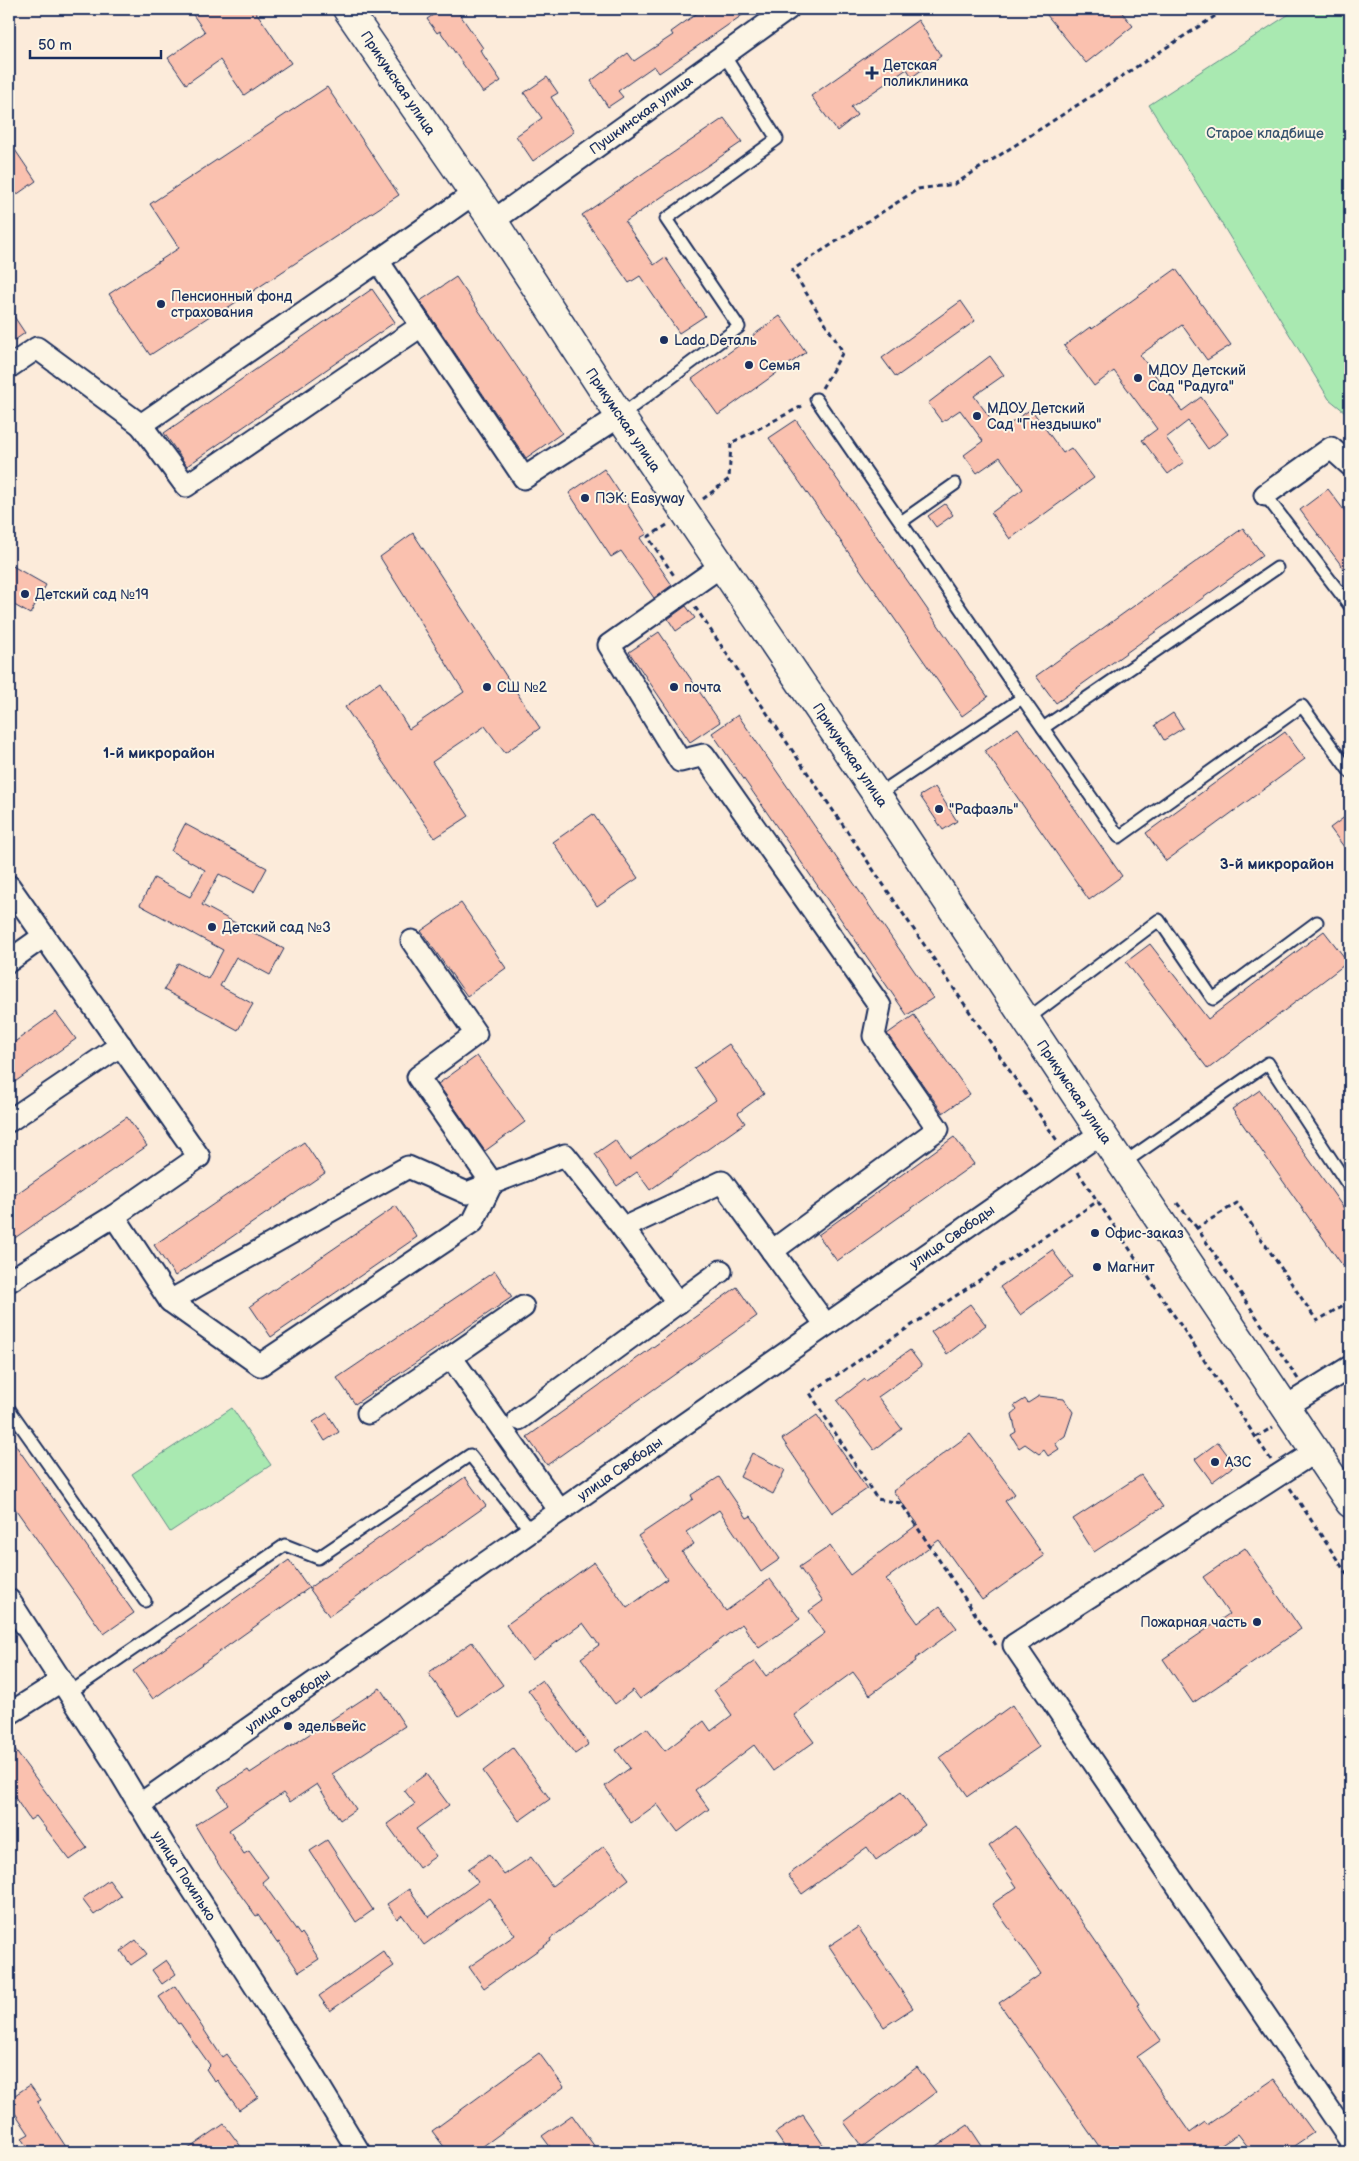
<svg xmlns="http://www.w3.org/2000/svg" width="1359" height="2161" font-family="'Balsamiq Sans',sans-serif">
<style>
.green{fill:#a9e9b1;stroke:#628c88}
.building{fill:#fac1af;stroke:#1b2f5e}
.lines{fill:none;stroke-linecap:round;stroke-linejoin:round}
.service-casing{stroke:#1b2f5e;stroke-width:15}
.minor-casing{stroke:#1b2f5e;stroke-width:25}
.secondary-casing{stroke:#1b2f5e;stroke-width:31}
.path{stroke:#1b2f5e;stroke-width:3;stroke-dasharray:5 4;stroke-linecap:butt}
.service{stroke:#fcf5e5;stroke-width:11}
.minor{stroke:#fcf5e5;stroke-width:21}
.secondary{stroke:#fcf5e5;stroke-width:28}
.poi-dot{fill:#1b2f5e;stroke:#fcf5e5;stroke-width:2}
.labels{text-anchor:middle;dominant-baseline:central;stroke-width:4;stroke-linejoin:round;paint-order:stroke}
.poi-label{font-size:14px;fill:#1b2f5e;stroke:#fcf5e5;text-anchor:start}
.street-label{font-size:14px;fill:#1b2f5e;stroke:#fcf5e5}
.park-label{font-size:14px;fill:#37546f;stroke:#fcf5e5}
.neighbourhood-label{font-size:15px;font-weight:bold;fill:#1b2f5e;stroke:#fcf5e5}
</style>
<rect width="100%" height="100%" fill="#fcebda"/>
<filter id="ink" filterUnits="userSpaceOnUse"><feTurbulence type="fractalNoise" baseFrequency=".02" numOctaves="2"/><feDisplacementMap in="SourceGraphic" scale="10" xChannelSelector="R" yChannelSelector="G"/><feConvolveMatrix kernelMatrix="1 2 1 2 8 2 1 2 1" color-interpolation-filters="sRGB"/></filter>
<g filter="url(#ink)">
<g class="green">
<path d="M1297,9H1350V416L1329,399L1149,105Z"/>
<path d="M232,1408L271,1465L170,1532L132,1474Z"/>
</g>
<g class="building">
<path d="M189,9H254L291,63L244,95L220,60L186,84L168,58L205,32Z"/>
<path d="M442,9H456L483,48L480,50L501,81L483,93L440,31L437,33L427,19Z"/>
<path d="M703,9H751L659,73L654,66L618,91L623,97L608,107L591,81L628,53L634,61L673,35L671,32Z"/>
<path d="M1042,9H1119L1133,26L1086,63Z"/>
<path d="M918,20L941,56L912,77L907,69L851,107L857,115L837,131L811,96Z"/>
<path d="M547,77L558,93L551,97L574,132L533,161L516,136L542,118L524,93Z"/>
<path d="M327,87L399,195L221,312L219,310L150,355L109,294L179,248L150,204Z"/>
<path d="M724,118L742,142L625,222L654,265L665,257L705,316L679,333L640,276L629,283L582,215Z"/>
<path d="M9,141L36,181L9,200Z"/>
<path d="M1176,269L1231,345L1207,360L1182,325L1140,355L1182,411L1201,397L1228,434L1208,449L1188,421L1166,438L1184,462L1168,474L1142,440L1157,429L1114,371L1094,386L1064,346L1090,327L1092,329Z"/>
<path d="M456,277L562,433L526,458L420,301Z"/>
<path d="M372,289L395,322L187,466L164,433Z"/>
<path d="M961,301L975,321L896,377L882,358Z"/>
<path d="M9,309L25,333L9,344Z"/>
<path d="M780,316L806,352L718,415L692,379Z"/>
<path d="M990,356L1004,375L974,396L1000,431L1031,409L1063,453L1071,448L1094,478L1010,539L991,513L1023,489L1000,457L977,473L964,455L983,441L960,410L942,422L928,403Z"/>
<path d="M796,420L988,697L962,716L769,438Z"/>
<path d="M604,469L647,534L640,538L672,585L654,598L621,551L611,557L569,493Z"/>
<path d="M1328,489L1350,518V577L1300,510Z"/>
<path d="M945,504L953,515L936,527L928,516Z"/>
<path d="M1243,528L1263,555L1056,703L1036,676Z"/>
<path d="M413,533L540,728L505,753L485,726L432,762L469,816L435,838L345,707L380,682L409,729L464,692L380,557Z"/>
<path d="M9,564L46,585L30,614L9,602Z"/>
<path d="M686,606L695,618L676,631L668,619Z"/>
<path d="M659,632L720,722L690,742L629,652Z"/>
<path d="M1173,713L1183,728L1164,740L1155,725Z"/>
<path d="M738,715L933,998L907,1015L712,733Z"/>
<path d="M1018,728L1122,876L1089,900L985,751Z"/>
<path d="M1285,732L1305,759L1166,861L1146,833Z"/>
<path d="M935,787L957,821L943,830L920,796Z"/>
<path d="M1350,813V855L1330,828Z"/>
<path d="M593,814L638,878L597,906L553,842Z"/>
<path d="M185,824L267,868L254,892L219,874L202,905L284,949L270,975L236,957L220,986L253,1004L238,1030L164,990L178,963L208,979L223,950L140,905L154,878L190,897L205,870L171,851Z"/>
<path d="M461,903L506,968L467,996L421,931Z"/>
<path d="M1324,931L1348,962L1208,1069L1126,962L1150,944L1208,1019Z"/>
<path d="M56,1012L76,1039L9,1086V1046Z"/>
<path d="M914,1015L970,1094L943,1113L887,1034Z"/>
<path d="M729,1044L764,1094L738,1113L745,1123L650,1190L637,1172L617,1186L595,1154L615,1140L629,1160L716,1100L694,1068Z"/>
<path d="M477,1056L525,1122L485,1151L438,1084Z"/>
<path d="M1260,1090L1350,1217V1276L1232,1109Z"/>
<path d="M127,1117L147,1146L9,1242V1199Z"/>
<path d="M954,1137L974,1164L837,1261L818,1235Z"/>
<path d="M304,1142L325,1173L175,1276L154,1245Z"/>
<path d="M396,1206L417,1237L271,1337L250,1306Z"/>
<path d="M1052,1250L1072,1277L1020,1315L1000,1287Z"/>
<path d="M495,1271L512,1297L355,1404L337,1378Z"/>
<path d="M737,1287L757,1316L547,1465L527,1437Z"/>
<path d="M970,1304L986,1325L947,1354L931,1332Z"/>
<path d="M910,1350L922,1366L878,1397L902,1429L874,1450L837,1401L865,1379L866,1381Z"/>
<path d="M1039,1396L1064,1399L1073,1412L1065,1436L1055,1443L1059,1449L1048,1456L1044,1450L1039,1454L1025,1444L1019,1448L1011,1435L1016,1432L1012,1414L1017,1410L1014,1406L1025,1399L1028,1403Z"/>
<path d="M327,1413L339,1432L325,1441L313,1422Z"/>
<path d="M817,1415L867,1489L832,1513L782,1439Z"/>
<path d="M970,1434L1015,1494L1005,1501L1044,1556L982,1600L939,1540L886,1579L918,1623L940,1606L957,1628L915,1659L916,1661L870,1695L853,1672L794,1715L814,1742L773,1771L754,1745L695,1790L709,1809L678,1832L657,1804L631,1823L605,1786L630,1768L616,1750L647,1728L665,1751L704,1721L711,1731L732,1715L714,1690L755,1661L766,1676L825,1633L809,1611L823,1601L799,1567L830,1546L850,1575L918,1524L893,1491Z"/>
<path d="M9,1436L134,1613L104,1634L9,1500Z"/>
<path d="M1218,1442L1235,1465L1212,1482L1195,1459Z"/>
<path d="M752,1453L785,1470L773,1494L740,1477Z"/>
<path d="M1141,1475L1163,1507L1094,1552L1073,1519Z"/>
<path d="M465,1477L486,1506L329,1616L309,1588Z"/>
<path d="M719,1477L747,1518L751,1516L780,1559L761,1572L719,1510L686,1532L694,1544L682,1552L726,1611L770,1579L800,1619L759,1648L742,1624L640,1699L633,1690L615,1704L581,1658L599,1645L583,1623L532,1660L506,1625L594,1562L627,1608L667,1579L638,1536L693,1499L691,1495Z"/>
<path d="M1245,1548L1301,1629L1193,1703L1163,1659L1229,1614L1203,1577Z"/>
<path d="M289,1560L309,1588L153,1699L133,1671Z"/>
<path d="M472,1642L503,1685L459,1716L428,1673Z"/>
<path d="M542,1680L589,1744L575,1754L528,1690Z"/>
<path d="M380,1688L405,1726L332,1774L356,1809L340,1820L317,1784L290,1802L283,1793L229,1830L244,1854L249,1851L268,1877L262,1882L300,1935L302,1933L319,1959L299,1972L279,1942L277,1943L258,1915L256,1916L222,1870L195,1825L228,1804L218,1789L248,1770L250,1773Z"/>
<path d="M1012,1705L1039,1747L968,1796L940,1757Z"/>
<path d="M9,1742L87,1848L70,1860L36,1816L30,1820L9,1789Z"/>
<path d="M513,1748L550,1799L519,1821L483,1771Z"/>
<path d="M426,1774L449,1805L416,1829L436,1856L419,1868L387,1824L415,1804L404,1790Z"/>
<path d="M901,1792L925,1825L876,1860L867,1847L802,1894L788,1875Z"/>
<path d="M1016,1826L1139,2004L1137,2005L1161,2040L1137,2057L1190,2133L1205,2122L1207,2125L1274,2079L1313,2133L1285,2152H1252L1238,2134L1211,2152H1103L999,2003L1041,1974L992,1904L1017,1887L989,1846Z"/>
<path d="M327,1840L373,1910L356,1922L310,1851Z"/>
<path d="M604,1846L629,1879L550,1939L551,1941L484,1988L469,1967L515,1935L489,1898L424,1945L402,1915L397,1919L387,1904L409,1889L429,1917L478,1882L468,1869L489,1854L504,1875L531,1857L552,1886Z"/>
<path d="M109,1880L121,1896L94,1915L82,1899Z"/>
<path d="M858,1927L913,2008L884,2027L829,1946Z"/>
<path d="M136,1940L147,1954L131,1965L121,1951Z"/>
<path d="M383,1951L394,1966L330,2011L319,1996Z"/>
<path d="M166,1960L176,1974L162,1984L152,1970Z"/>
<path d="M175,1986L222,2057L226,2054L258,2097L239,2110L217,2080L215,2082L206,2069L210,2065L180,2023L178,2024L159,1997Z"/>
<path d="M539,2053L564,2087L475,2152H448L432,2131Z"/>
<path d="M917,2067L936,2092L862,2147L844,2122Z"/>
<path d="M30,2085L41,2100L37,2102L66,2147L58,2152H31L22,2138L29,2134L9,2104V2099Z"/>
<path d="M572,2115L595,2147L588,2152H554L542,2136Z"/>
<path d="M803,2115L828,2152H788L775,2133Z"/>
<path d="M224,2124L245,2152H184Z"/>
<path d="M968,2125L986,2152H928Z"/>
</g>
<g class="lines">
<defs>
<g id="service">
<path d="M816,399L1022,698L877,795"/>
<path d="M620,416L739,327L666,219L777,139L724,55"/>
<path d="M1265,495L1350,606"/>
<path d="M901,522L955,484"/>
<path d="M1022,698L1119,837L1302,706L1350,772"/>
<path d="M1043,728L1277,568"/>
<path d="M1026,1020L1159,920L1213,999L1317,922"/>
<path d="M1122,1164L1268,1063L1350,1188"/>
<path d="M9,1409L145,1601"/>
<path d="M69,1693L285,1545L318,1558L470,1455L531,1531"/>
</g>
<g id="minor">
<path d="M473,194L378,261L524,478L620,416"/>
<path d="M493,221L788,9"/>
<path d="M9,367L37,348L141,425L378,261"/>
<path d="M141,425L186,486L421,326"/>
<path d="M1265,495L1331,448L1350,465"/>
<path d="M721,566L609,645L680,761L704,755L880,1006L874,1036L938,1129L772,1251"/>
<path d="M9,886L199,1157L114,1216"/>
<path d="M9,961L44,936"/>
<path d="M9,1121L121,1045"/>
<path d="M623,1228L678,1303"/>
<path d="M9,1281L114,1216L170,1301L408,1167L467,1193L565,1155L623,1228L722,1182L826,1325"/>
<path d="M170,1301L260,1365L473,1222L492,1183L418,1077L476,1034L412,941"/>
<path d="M451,1357L523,1307"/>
<path d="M1287,1406L1350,1367"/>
<path d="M368,1413L451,1357L560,1511"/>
<path d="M519,1419L721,1271"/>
<path d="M1316,1451L1014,1645L1350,2140"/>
<path d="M9,1600L117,1767L165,1847L310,2071L359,2152"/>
<path d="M9,1714L61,1681"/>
<path d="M139,1805L1101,1133"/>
</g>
<path id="secondary" d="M347,9L493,221L620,416L877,795L1101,1133L1350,1503"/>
</defs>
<use href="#service" class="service-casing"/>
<use href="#minor" class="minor-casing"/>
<use href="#secondary" class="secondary-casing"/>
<g class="path">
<path d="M822,388L843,352L792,270L918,189L955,184L1226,9"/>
<path d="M703,499L729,479L731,443L804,405"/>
<path d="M667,525L648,537L675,577"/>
<path d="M695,607L1058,1142"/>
<path d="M1078,1172L1271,1460"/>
<path d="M1177,1203L1197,1228"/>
<path d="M1298,1379L1197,1228L1237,1203L1317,1321L1350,1301"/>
<path d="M1256,1437L1273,1427"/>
<path d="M1290,1488L1350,1579"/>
<path d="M996,1645L901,1503L877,1499L810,1393L1098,1201"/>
</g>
<use href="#service" class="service"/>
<use href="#minor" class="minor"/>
<use href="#secondary" class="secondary"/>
</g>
</g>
<g class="poi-dot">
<path d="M869.5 65.5h5v5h5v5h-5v5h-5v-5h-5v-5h5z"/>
<circle cx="161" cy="304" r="5"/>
<circle cx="664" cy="340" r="5"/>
<circle cx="749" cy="365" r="5"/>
<circle cx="1138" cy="378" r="5"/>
<circle cx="977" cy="416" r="5"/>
<circle cx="585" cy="498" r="5"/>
<circle cx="25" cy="594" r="5"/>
<circle cx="487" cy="687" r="5"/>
<circle cx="674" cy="687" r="5"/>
<circle cx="939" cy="809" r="5"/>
<circle cx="212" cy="927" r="5"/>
<circle cx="1095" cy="1233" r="5"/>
<circle cx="1097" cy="1267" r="5"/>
<circle cx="1215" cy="1462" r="5"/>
<circle cx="1257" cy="1622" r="5"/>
<circle cx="288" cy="1726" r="5"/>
</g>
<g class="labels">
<g class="poi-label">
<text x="883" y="65">Детская<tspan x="883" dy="16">поликлиника</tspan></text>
<text x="171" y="296">Пенсионный фонд<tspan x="171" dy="16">страхования</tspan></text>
<text x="674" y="340">Lada Dеталь</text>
<text x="759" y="365">Семья</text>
<text x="1148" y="370">МДОУ Детский<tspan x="1148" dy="16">Сад "Радуга"</tspan></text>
<text x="987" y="408">МДОУ Детский<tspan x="987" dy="16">Сад "Гнездышко"</tspan></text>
<text x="595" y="498">ПЭК: Easyway</text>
<text x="35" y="594">Детский сад №19</text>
<text x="497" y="687">СШ №2</text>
<text x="684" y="687">почта</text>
<text x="949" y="809">"Рафаэль"</text>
<text x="222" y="927">Детский сад №3</text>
<text x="1105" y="1233">Офис-заказ</text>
<text x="1107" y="1267">Магнит</text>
<text x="1225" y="1462">АЗС</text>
<text x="1247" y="1622" text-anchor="end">Пожарная часть</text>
<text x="298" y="1726">эдельвейс</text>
</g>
<g class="street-label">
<text transform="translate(398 83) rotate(56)">Прикумская улица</text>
<text transform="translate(641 115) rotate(-36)">Пушкинская улица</text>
<text transform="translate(623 420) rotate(56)">Прикумская улица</text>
<text transform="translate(850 755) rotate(56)">Прикумская улица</text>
<text transform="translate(1074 1092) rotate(56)">Прикумская улица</text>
<text transform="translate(952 1237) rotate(-35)">улица Свободы</text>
<text transform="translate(620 1469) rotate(-35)">улица Свободы</text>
<text transform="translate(288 1701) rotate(-35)">улица Свободы</text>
<text transform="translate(184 1876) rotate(57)">улица Похилько</text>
</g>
<g class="park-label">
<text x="1265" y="133">Старое кладбище</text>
</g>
<g class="neighbourhood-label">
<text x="159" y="753">1-й микрорайон</text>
<text x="1277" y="864">3-й микрорайон</text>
</g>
</g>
<rect width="1359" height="2161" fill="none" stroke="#fcf5e5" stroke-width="30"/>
<rect x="15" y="15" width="1329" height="2131" fill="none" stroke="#1b2f5e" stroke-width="2" filter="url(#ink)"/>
<path d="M30 50v8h131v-8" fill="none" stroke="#1b2f5e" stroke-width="2.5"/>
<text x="38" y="50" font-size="15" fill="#1b2f5e" stroke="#fcf5e5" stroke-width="4" paint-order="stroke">50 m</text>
</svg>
